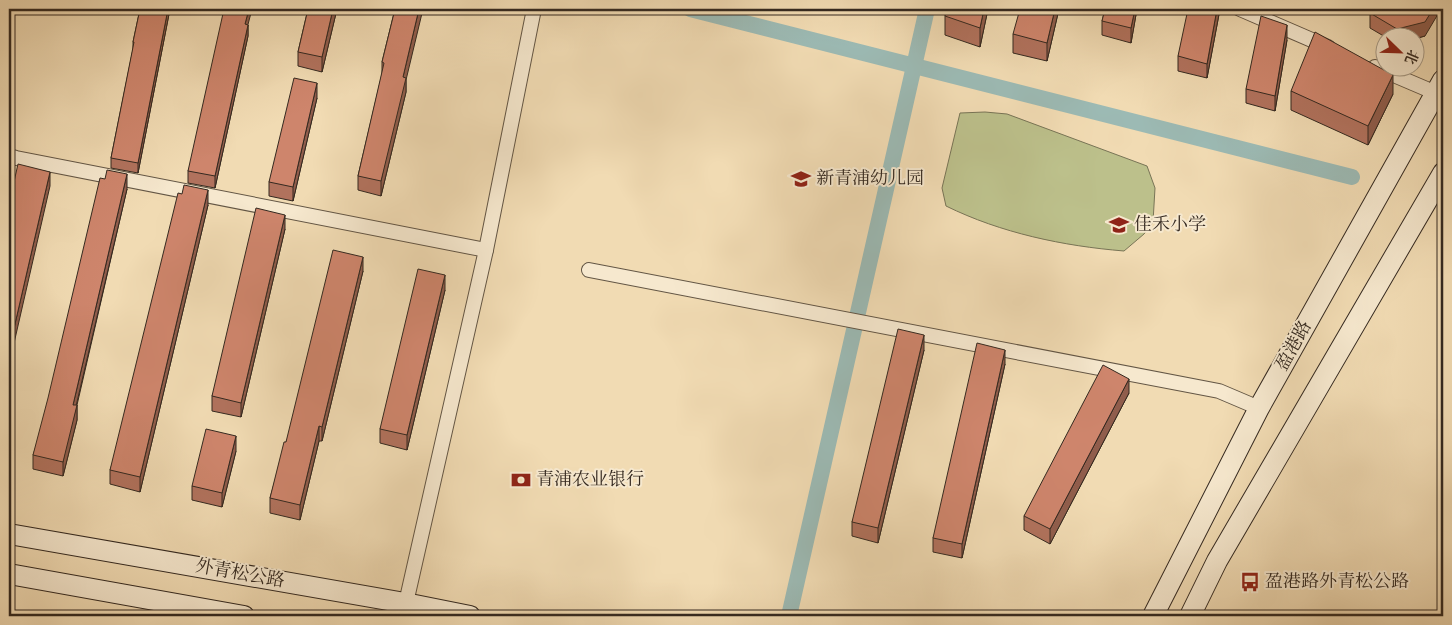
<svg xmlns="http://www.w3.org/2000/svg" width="1452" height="625" font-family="'IM FELL DW Pica','Noto Serif SC',serif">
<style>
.garden{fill:#bcc08b;stroke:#787456}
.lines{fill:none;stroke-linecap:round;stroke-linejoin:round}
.canal{stroke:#9cbab4;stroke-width:16}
.minor-casing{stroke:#635645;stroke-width:16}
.secondary-casing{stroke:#342920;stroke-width:22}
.minor{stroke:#f6e8ce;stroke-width:14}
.secondary{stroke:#f6e8ce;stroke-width:20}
.wall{fill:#b1725d;stroke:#342920}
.shaded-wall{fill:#905d4c;stroke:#342920}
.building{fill:#ce856c;stroke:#342920}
.labels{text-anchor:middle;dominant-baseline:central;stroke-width:4;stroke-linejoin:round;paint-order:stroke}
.poi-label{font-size:18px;fill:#342920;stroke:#f6e8ce;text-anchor:start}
.street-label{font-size:18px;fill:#342920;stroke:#f6e8ce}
</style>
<rect width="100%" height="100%" fill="#f1dbb3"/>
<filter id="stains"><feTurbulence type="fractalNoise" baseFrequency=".004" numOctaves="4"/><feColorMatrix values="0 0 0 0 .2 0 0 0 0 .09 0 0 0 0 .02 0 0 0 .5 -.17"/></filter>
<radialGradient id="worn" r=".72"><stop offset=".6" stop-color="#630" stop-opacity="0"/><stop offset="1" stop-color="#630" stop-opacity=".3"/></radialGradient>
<path class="garden" d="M985,112L1007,114L1147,166L1155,188L1153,222L1144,234L1124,251C1063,246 1001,233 946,206L942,188L960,113Z"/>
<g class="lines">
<g class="canal">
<path d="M690,9L1352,177"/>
<path d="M789,616L927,9"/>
</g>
<defs>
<g id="minor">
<path d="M1240,9L1328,47"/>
<path d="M1375,67L1443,96"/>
<path d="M9,156L16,158L486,250"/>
<path d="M589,270L1219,391L1259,408"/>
<path d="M403,616L486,250L534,9"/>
</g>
<g id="secondary">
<path d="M9,534L405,603L470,616"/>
<path d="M9,574L244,616"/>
<path d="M1153,616L1259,408L1443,80"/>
<path d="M1190,616L1217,561L1443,173"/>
</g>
</defs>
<use href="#minor" class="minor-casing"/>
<use href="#secondary" class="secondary-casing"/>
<use href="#minor" class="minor"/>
<use href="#secondary" class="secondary"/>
</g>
<g class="wall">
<path d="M140,9H170L138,173L111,168V158L133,49V42Z"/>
<path d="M308,9H337L322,72L298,66V52Z"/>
<path d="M395,9L406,80V92L381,196L358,190V176L382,74V62Z"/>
<path d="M947,9H988L980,47L945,35V16Z"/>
<path d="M1059,9L1047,61L1013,53V34Z"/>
<path d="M1105,9H1137L1131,43L1102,35V21Z"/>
<path d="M1220,9L1207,78L1178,71V56Z"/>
<path d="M1370,13L1425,36L1414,39V38H1387L1370,28Z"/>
<path d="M248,25V36L215,188L188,183V171Z"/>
<path d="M1287,40L1275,111L1246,103V89Z"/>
<path d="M1291,91L1393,94L1368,145L1291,110Z"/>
<path d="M317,98L293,201L269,196V182Z"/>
<path d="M127,189L77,405V420L63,476L33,469V455Z"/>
<path d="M208,205L140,492L110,484V470Z"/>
<path d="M285,229L241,417L212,411V396Z"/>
<path d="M363,271L322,441H319L300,520L270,513V498L286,442Z"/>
<path d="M445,290L407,450L380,443V429Z"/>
<path d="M924,350L878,543L852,536V522Z"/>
<path d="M1005,364L962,558L933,552V538Z"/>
<path d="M1129,393L1050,544L1024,530V516Z"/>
<path d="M236,451L222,507L192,500V486Z"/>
</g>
<g class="shaded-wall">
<path d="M168,9H170L138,173V163Z"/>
<path d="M249,9H252L245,36V24Z"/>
<path d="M333,9H337L322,72V57Z"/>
<path d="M419,9H423L406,80V92L381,196V181L403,77Z"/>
<path d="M984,9H988L980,47V28Z"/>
<path d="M1055,9H1059L1047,61V43Z"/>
<path d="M1135,9H1137L1131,43V28Z"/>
<path d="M1217,9H1220L1207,78V64Z"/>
<path d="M1433,9H1441L1425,36L1414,39V38H1397V29Z"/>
<path d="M248,25V36L215,188V176Z"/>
<path d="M1287,25V40L1275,111V96Z"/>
<path d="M1393,75V94L1368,145V126Z"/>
<path d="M317,83V98L293,201V187Z"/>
<path d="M50,172V186L9,365V350Z"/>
<path d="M127,174V189L73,419L77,405V420L63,476V462L73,405Z"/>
<path d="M208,190V205L140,492V477Z"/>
<path d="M285,215V229L241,417V403Z"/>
<path d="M363,257V271L322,441V427Z"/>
<path d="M445,275V290L407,450V435Z"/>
<path d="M924,335V350L878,543V528Z"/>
<path d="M1005,350V364L962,558V544Z"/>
<path d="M1129,379V393L1050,544V529Z"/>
<path d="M13,398V412L9,430V416Z"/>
<path d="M319,426V441L300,520V505Z"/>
<path d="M236,436V451L222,507V493Z"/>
</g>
<g class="building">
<path d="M140,9H168L138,163L111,158L134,42H133Z"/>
<path d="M224,9H249L245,24L248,25L215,176L188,171Z"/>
<path d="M308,9H333L322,57L298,52Z"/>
<path d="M395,9H419L403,77L406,78L381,181L358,176L384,63L382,62Z"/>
<path d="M947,9H984L980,28L945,16Z"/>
<path d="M1020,9H1055L1047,43L1013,34Z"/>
<path d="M1105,9H1135L1131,28L1102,21Z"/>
<path d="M1188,9H1217L1207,64L1178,56Z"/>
<path d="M1373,9H1402L1407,12L1409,9H1433L1425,22L1397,29L1370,13Z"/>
<path d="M1261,16L1287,25L1275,96L1246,89Z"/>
<path d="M1315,32L1393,75L1368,126L1291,91Z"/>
<path d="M294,78L317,83L293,187L269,182Z"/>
<path d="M18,164L50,172L9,350V204Z"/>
<path d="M107,170L127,174L73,405H77L63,462L33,455L48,398L100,178L105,179Z"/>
<path d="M184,185L208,190L140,477L110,470L178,193L182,194Z"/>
<path d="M256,208L285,215L241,403L212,396Z"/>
<path d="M333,250L363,257L322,427L319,426L300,505L270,498L284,442H286Z"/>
<path d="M418,269L445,275L407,435L380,429Z"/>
<path d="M898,329L924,335L878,528L852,522Z"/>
<path d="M977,343L1005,350L962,544L933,538Z"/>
<path d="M1103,365L1129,379L1050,529L1024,516Z"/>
<path d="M9,397L13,398L9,416Z"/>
<path d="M206,429L236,436L222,493L192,486Z"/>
</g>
<defs>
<symbol id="school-bare" viewBox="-9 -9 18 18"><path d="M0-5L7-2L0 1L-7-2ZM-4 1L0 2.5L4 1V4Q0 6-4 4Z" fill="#8f2418" stroke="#f6e8ce" stroke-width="2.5" paint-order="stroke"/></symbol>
<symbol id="bank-bare" viewBox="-9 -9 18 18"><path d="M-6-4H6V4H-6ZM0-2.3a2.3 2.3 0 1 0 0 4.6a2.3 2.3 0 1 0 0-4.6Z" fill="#8f2418" stroke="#f6e8ce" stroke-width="2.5" paint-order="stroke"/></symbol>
<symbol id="bus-bare" viewBox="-9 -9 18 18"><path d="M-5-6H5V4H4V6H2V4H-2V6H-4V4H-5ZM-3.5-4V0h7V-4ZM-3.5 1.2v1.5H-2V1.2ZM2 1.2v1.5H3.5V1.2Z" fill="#8f2418" stroke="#f6e8ce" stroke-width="2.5" paint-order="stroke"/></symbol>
</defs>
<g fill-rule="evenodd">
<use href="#school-bare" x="787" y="165" width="28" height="28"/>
<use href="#school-bare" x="1105" y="211" width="28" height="28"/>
<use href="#bank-bare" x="507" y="466" width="28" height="28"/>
<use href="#bus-bare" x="1236" y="568" width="28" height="28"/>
</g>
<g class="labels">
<g class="poi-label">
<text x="816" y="179">新青浦幼儿园</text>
<text x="1134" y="225">佳禾小学</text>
<text x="536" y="480">青浦农业银行</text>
<text x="1265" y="582">盈港路外青松公路</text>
</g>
<g class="street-label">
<text transform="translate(1294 346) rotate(-61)">盈港路</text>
<text transform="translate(240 574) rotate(10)">外青松公路</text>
</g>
</g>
<rect width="1452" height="625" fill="none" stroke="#f1dbb3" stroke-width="30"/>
<rect x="10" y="10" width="1432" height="605" fill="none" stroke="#342920" stroke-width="2.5"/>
<rect x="15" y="15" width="1422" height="595" fill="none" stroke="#342920"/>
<g transform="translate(1400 52) rotate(113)"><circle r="24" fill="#f6e8ce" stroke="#a89c88"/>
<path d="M0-4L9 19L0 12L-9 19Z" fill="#8f2418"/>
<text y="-8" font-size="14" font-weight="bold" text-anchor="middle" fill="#342920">北</text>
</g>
<rect width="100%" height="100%" filter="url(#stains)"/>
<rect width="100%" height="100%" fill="url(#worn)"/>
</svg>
